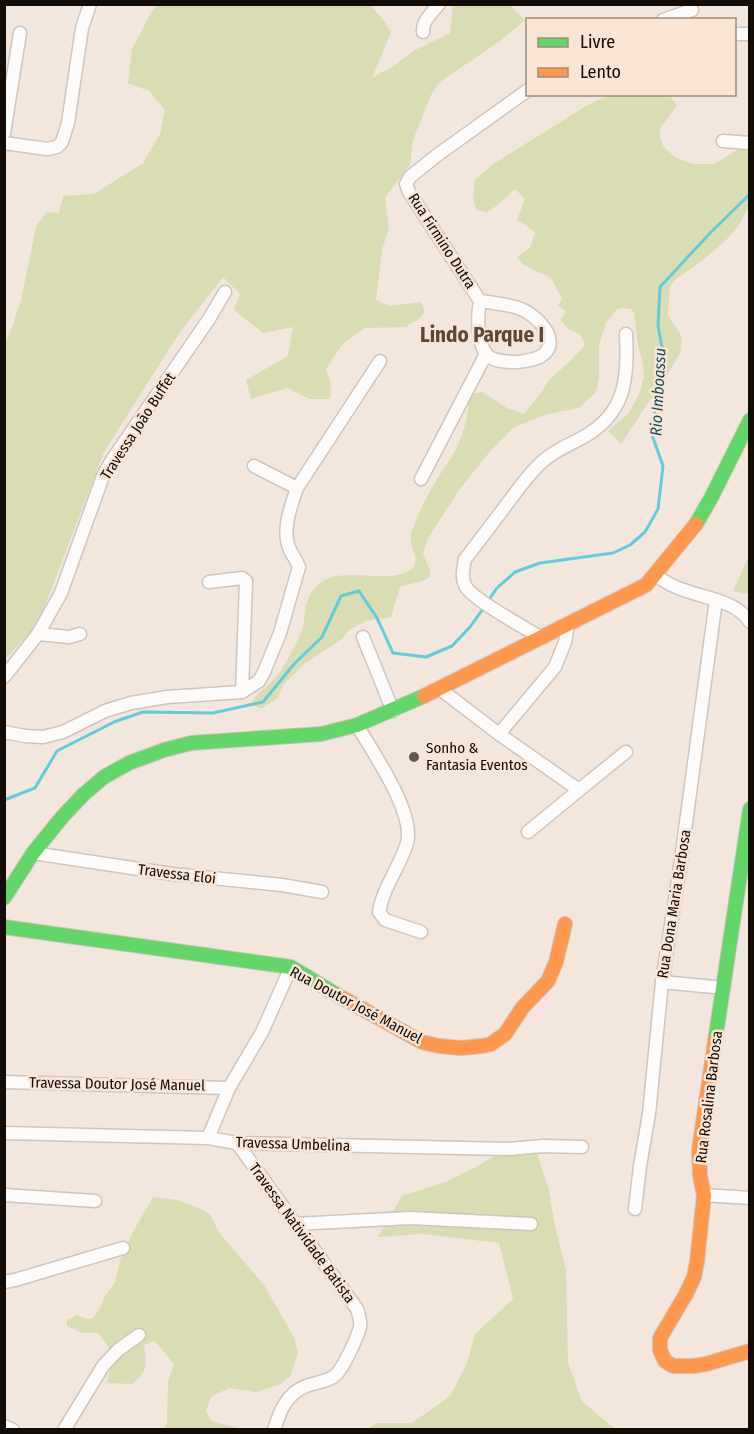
<svg xmlns="http://www.w3.org/2000/svg" width="754" height="1434" font-family="'Fira Sans Condensed',sans-serif">
<style>
.green{fill:#dadcb4}
.lines{fill:none;stroke-linecap:round;stroke-linejoin:round}
.stream{stroke:#5ecddc;stroke-width:3}
.street-casing{stroke:#cec5be;stroke-width:15}
.fast-casing{stroke:#cec5be;stroke-width:16}
.slow-casing{stroke:#cec5be;stroke-width:16}
.street{stroke:#fdfbfa;stroke-width:12}
.fast{stroke:#63d668;stroke-width:14}
.slow{stroke:#ff974d;stroke-width:14}
.poi-dot{fill:#605851;stroke:#fae5d5;stroke-width:2}
.labels{text-anchor:middle;dominant-baseline:central;stroke-width:5;stroke-linejoin:round;paint-order:stroke}
.street-label{font-size:15px;fill:#120b06;stroke:#fae5d5}
.poi-label{font-size:15px;fill:#120b06;stroke:#fae5d5;text-anchor:start}
.water-label{font-size:16px;font-style:italic;fill:#12505b;stroke:#fae5d5}
.district-label{font-size:21px;font-weight:bold;fill:#5a493b;stroke:#fae5d5}
</style>
<rect width="100%" height="100%" fill="#f2e6dd"/>
<g class="green">
<path d="M158,4L370,5L382,18L391,32L372,78L395,65L415,50L450,33L453,5H509L525,20L500,41L440,82L431,95L413,140L410,165L385,197L389,228L382,250L376,300L389,306L421,302L425,312L420,318L406,327L365,328L343,343L326,369L331,383L330,399H310L287,388L251,399L246,380L288,356L293,327L263,333L234,310L240,294L223,277L178,335L104,452L38,624L5,659V342L11,330L21,300L36,227L46,212L59,213L63,196L94,194L143,163L160,134L165,110L149,91L128,83L132,49L152,11Z"/>
<path d="M609,95H670L677,106L660,128V137L663,146L675,157L692,164H714L740,148L749,147V207C744,213 742,221 737,228C720,249 697,264 675,280L670,287L668,315L682,337L681,351L674,364L621,444L608,431L629,413L640,392L644,376L643,365L638,345L634,313L631,309L622,308L617,309L606,323L599,345V378L596,392L579,408L547,414L513,428L487,455L460,489L428,538L423,553L430,571V577L425,580L400,587L391,617L366,621L349,630L342,639L304,664L283,685L278,698L262,708L256,707L252,702L254,698C262,690 270,684 277,676C283,669 301,636 303,627C306,613 304,601 314,589C337,561 383,587 410,570C422,562 411,551 411,541C410,537 411,532 413,528C419,513 426,497 435,483C440,473 447,465 452,456C462,439 470,414 469,395L482,392L507,408L524,414L541,393L549,380L570,361L585,345L580,334L569,330L561,320L566,312L558,305L562,299L551,278L522,264L517,257L530,248L535,233L527,226L517,220L525,199L515,189L498,205L487,212L476,210L473,196L475,180L493,164L586,106Z"/>
<path d="M749,556V594L733,591Z"/>
<path d="M506,1149L537,1154L548,1186L555,1226L566,1270L568,1363L582,1401L615,1429L366,1430L377,1423H412L450,1396L467,1363L475,1334L513,1299L499,1243L423,1234L378,1237L402,1196L445,1182L478,1166Z"/>
<path d="M153,1197L177,1200L203,1210L210,1215L220,1234L264,1285L294,1337L298,1353L290,1376L279,1385L256,1392L229,1388L211,1397L206,1411L211,1421L240,1429H163L167,1423L168,1382L174,1364L155,1341L144,1345C147,1364 148,1371 132,1384L107,1383L112,1362L109,1354V1348L98,1333H82L67,1326V1320L77,1315L87,1319H92L99,1310L105,1296L115,1283L120,1261L134,1230Z"/>
</g>
<g class="lines">
<g class="stream">
<path d="M488,601L497,588L515,572L540,563L613,553L630,545L645,532L658,509L663,466L652,435L663,352L658,326L660,287L711,232L750,194"/>
<path d="M4,800L35,788L57,751L114,722L143,712L213,713L263,702L295,663L322,637L341,596L359,591L377,618L393,653L426,657L452,646L470,627L485,606"/>
</g>
<defs>
<g id="street">
<path d="M663,20L692,10"/>
<path d="M423,32C422,21 432,13 439,4"/>
<path d="M734,34H750"/>
<path d="M4,133L20,33"/>
<path d="M723,141L750,143"/>
<path d="M4,143L47,149L57,147L62,142L68,123L82,28L90,4"/>
<path d="M480,301C494,303 507,304 521,309C536,315 561,339 544,354C537,360 526,361 517,362C508,362 494,362 487,355C477,343 477,315 480,301L409,192L406,184L410,177L436,156L528,90"/>
<path d="M254,466L297,488"/>
<path d="M421,479L486,354"/>
<path d="M655,575C664,581 671,586 681,589C703,598 736,600 750,622"/>
<path d="M209,582L242,578L246,581L242,692"/>
<path d="M38,634L69,637L80,634"/>
<path d="M363,637L393,711"/>
<path d="M542,638C525,628 475,601 466,587C461,579 463,569 465,559C480,540 495,520 510,500C520,487 530,472 543,461C556,449 575,443 590,433C627,409 628,374 626,334"/>
<path d="M4,677L38,634L61,593L103,476L112,460L209,319L225,292"/>
<path d="M440,689L499,734L579,790"/>
<path d="M357,725C373,753 415,812 407,843C400,867 383,887 379,912L385,920L421,932"/>
<path d="M4,732L25,736L43,737L63,732L105,711L131,703L167,697L242,692L259,681L264,672L280,633L299,567C297,561 293,556 290,550C281,531 291,506 297,488L380,361"/>
<path d="M499,734L555,667L565,642L568,624"/>
<path d="M528,832L579,790L626,752"/>
<path d="M33,853L172,874L282,885L322,892"/>
<path d="M662,982L724,988"/>
<path d="M4,1082L229,1088"/>
<path d="M4,1133L208,1138L237,1143L508,1149L543,1146L582,1147"/>
<path d="M208,1138L229,1088L262,1032L291,967"/>
<path d="M237,1143L357,1309C359,1315 361,1321 360,1327C357,1338 342,1372 333,1377C319,1385 304,1382 291,1396C282,1405 278,1418 274,1430"/>
<path d="M4,1195L95,1201"/>
<path d="M704,1195L750,1198"/>
<path d="M635,1209L640,1166L649,1114L662,982L680,867L716,600"/>
<path d="M295,1224L410,1218L531,1224"/>
<path d="M4,1282L15,1280L123,1248"/>
<path d="M4,1426L13,1430"/>
<path d="M64,1430L103,1366L118,1350L139,1335"/>
</g>
<g id="fast">
<path d="M696,524L711,498L750,420"/>
<path d="M4,898L33,853L63,816L84,794L104,777L129,763L164,750L191,743L321,734L357,725L424,696"/>
<path d="M4,927L291,967L339,996"/>
<path d="M715,1041L750,809"/>
</g>
<g id="slow">
<path d="M424,696L646,585L696,524"/>
<path d="M339,996L422,1042L439,1046L461,1048L482,1046L491,1044L505,1034L523,1007L548,981L556,962L565,924"/>
<path d="M715,1041L699,1150L700,1176L704,1195L697,1262L694,1277L686,1294L660,1338V1350L665,1361L673,1366H694L706,1364L750,1351"/>
</g>
</defs>
<use href="#street" class="street-casing"/>
<use href="#fast" class="fast-casing"/>
<use href="#slow" class="slow-casing"/>
<use href="#street" class="street"/>
<use href="#fast" class="fast"/>
<use href="#slow" class="slow"/>
</g>
<circle class="poi-dot" cx="414" cy="757" r="6"/>
<g class="labels">
<g class="street-label">
<text transform="translate(442 241) rotate(57)">Rua Firmino Dutra</text>
<text transform="translate(138 426) rotate(-57)">Travessa João Buffet</text>
<text transform="translate(177 874) rotate(7)">Travessa Eloi</text>
<text transform="translate(674 904) rotate(-81)">Rua Dona Maria Barbosa</text>
<text transform="translate(356 1005) rotate(28)">Rua Doutor José Manuel</text>
<text transform="translate(117 1084) rotate(1)">Travessa Doutor José Manuel</text>
<text transform="translate(709 1097) rotate(-83)">Rua Rosalina Barbosa</text>
<text transform="translate(293 1144) rotate(2)">Travessa Umbelina</text>
<text transform="translate(302 1233) rotate(54)">Travessa Natividade Batista</text>
</g>
<g class="poi-label">
<text x="426" y="748">Sonho &amp;<tspan x="426" dy="17">Fantasia Eventos</tspan></text>
</g>
<g class="water-label">
<text transform="translate(658 392) rotate(-87)">Rio Imboassu</text>
</g>
<g class="district-label">
<text x="482" y="335">Lindo Parque I</text>
</g>
</g>
<rect width="754" height="1434" fill="none" stroke="#120b06" stroke-width="12"/>
<rect x="526" y="18" width="210" height="78" fill="#fae5d5" stroke="#9d8e82" stroke-width="1.5"/>
<rect x="538" y="38" width="30" height="9" fill="#63d668" stroke="#9d8e82" stroke-width="1.5"/>
<text x="580" y="48" font-size="18" fill="#120b06">Livre</text>
<rect x="538" y="68" width="30" height="9" fill="#ff974d" stroke="#9d8e82" stroke-width="1.5"/>
<text x="580" y="78" font-size="18" fill="#120b06">Lento</text>
</svg>
